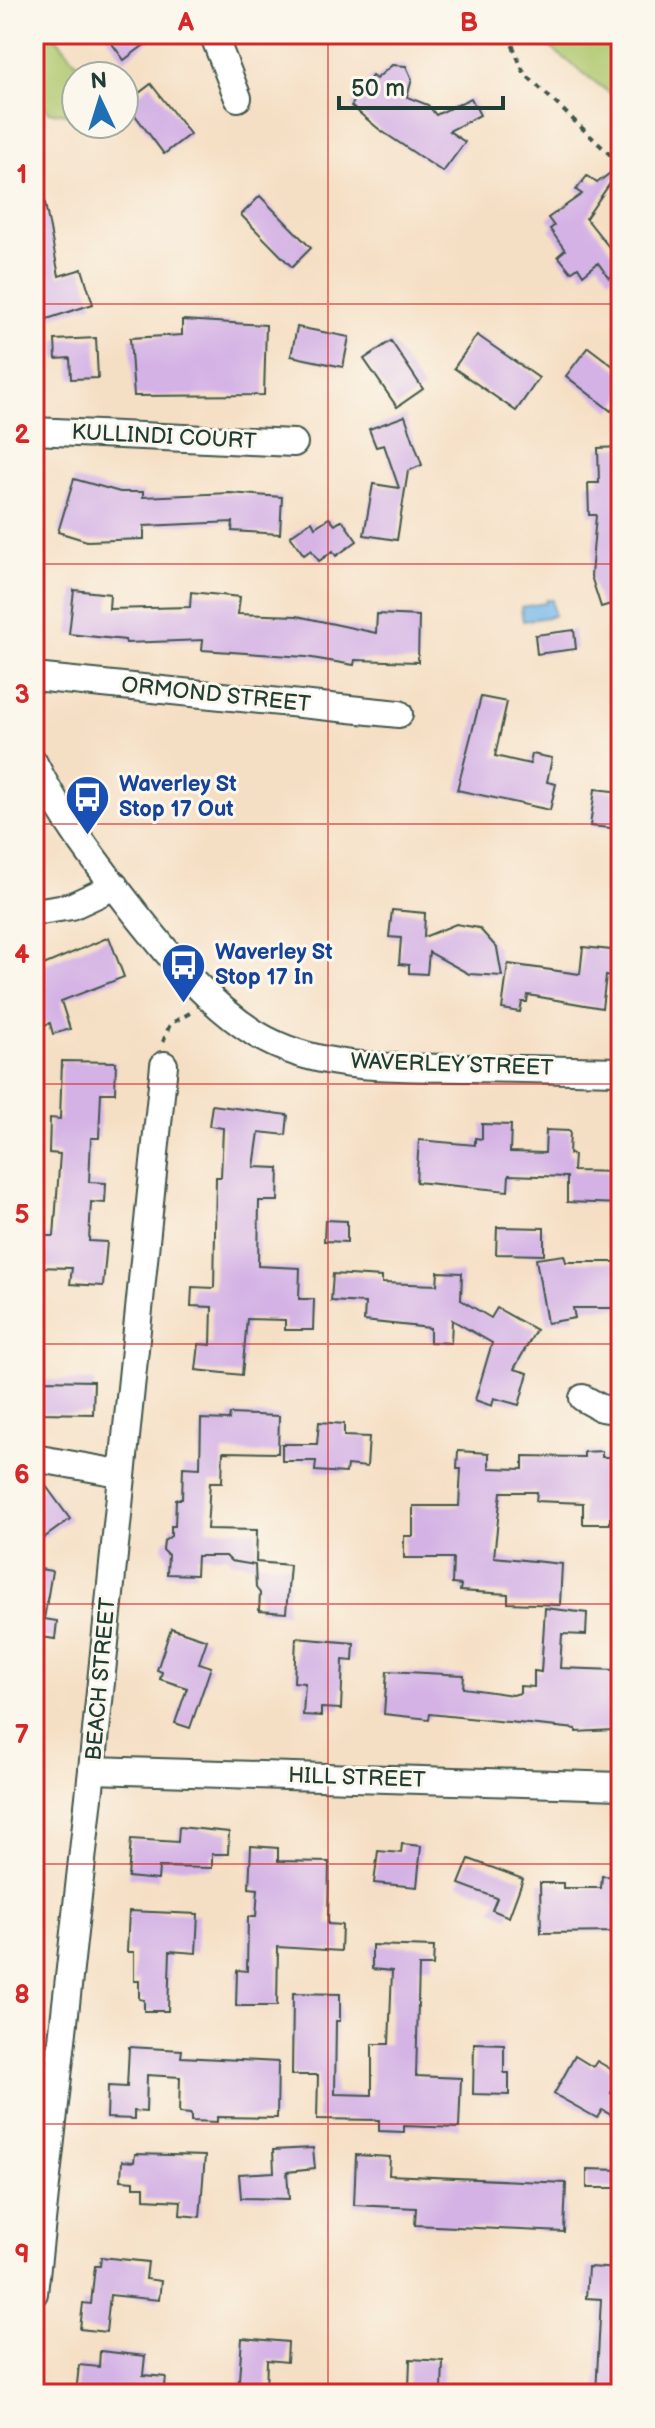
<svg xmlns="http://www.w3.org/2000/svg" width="655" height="2428" font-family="'Balsamiq Sans',sans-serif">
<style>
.green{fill:#afc76d;stroke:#678250;stroke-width:2}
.water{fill:#77b8ec;stroke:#4b7a90;stroke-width:2}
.building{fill:#d4b2e5}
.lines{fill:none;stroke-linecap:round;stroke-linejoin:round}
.minor-casing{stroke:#3f554a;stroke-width:30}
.path{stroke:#3f554a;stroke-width:4;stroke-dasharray:6 6;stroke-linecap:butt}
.minor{stroke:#fff;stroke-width:26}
.grid{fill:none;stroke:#d62828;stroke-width:2;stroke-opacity:0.55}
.labels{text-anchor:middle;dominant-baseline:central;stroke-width:6;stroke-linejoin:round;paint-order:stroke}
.street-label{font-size:22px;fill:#1f3d34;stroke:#fbf7ec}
.transit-label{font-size:22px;font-weight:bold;fill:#164399;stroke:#fbf7ec;text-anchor:start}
.neatline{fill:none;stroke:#d62828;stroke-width:3}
.grid-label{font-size:26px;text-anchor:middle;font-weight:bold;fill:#d62828}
</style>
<rect width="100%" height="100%" fill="#fbf7ec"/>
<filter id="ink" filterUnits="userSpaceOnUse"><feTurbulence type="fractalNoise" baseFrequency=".0125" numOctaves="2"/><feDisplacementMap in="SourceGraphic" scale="16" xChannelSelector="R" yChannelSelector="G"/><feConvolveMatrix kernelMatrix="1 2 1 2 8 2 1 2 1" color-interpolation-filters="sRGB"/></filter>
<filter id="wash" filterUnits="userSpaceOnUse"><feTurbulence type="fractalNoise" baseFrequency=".006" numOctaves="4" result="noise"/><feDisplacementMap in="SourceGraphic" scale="32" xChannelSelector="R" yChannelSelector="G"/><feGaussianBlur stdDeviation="1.8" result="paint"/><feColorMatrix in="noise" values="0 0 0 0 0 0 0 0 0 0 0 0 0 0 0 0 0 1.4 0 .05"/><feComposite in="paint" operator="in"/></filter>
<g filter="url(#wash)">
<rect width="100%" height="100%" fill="#f5dfc4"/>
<g class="green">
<path d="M34,34H53L88,76H76V108L68,114L49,112L34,94Z"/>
<path d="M533,34H621V102Z"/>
</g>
<path class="water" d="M546,600H552L554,616L523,621L521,607L546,603Z"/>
<g id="blocks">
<g class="building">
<path d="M105,34H159L124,60Z"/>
<path d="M392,65L406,66L412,79L407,97L428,105L436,115L471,98L480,115L449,131L465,142L443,172L380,130L351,106L372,76L376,79Z"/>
<path d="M151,84L190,134L164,154L126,103Z"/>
<path d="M618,167L620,169L586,218L613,252L621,246V269L609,278L598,263L583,275L578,267L571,272L558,256L565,250L550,229L554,226L548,218L582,194L576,190L587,176L597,183Z"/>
<path d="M43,193L59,276L82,269L93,304L41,321L34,299V194Z"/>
<path d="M260,196L311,248L292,267L241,215Z"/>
<path d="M182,320L266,325L264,395L134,396L130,338L182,335Z"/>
<path d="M297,327L349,337L343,367L291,356Z"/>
<path d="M477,335L539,378L516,411L454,368Z"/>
<path d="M96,338L98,378L71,379L70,358L56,359L55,340Z"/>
<path d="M391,341L423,389L397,407L364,359Z"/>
<path d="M588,347L621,372V398L611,411L566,376Z"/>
<path d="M405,416L422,465L408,471L397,540L364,535L373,484L399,488L384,445L376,447L369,429Z"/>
<path d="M621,447V601L601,607L591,576L596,515H589L588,483H599L598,448Z"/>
<path d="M74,479L120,492H143V497L230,493L282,497L280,534L232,531L233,522L144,526V539L87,541L58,532Z"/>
<path d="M329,518L335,525L342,520L357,541L336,556L333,551L319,561L311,550L304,555L290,536L312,521L315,527Z"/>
<path d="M74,590L110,594L109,609L190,607L191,592L240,597L238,614L297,616L376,633L377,614L419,616L418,662L355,660L354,665L306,657L202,650L203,640L126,643L125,640L69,634Z"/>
<path d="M574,630L576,649L537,654L535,635Z"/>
<path d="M481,697L507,702L495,756L530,764L532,754L552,758L547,782L556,784L550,810L457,790Z"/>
<path d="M595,789L621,792V829L590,826Z"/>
<path d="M392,910L425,913L424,937L456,924L479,928L497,948L502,976L469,974L429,952L427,974L409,973V965L399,964L401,938L389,937Z"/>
<path d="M109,937L124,977L61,1001L70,1029L53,1034L50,1023L34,1028V998L41,996L34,969Z"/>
<path d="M583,947L620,951L616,978L606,976L602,1008L528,995L527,1002H522L520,1012L502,1009L508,964L580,974Z"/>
<path d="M62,1061L116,1062L115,1093H101L99,1138H91L89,1182L106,1183L105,1203L91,1202L89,1241L107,1242L103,1286L70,1284L72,1268L34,1267V1236H54L60,1154L49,1153L50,1118L60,1119Z"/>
<path d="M212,1105L288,1115L286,1135L259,1132L254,1167L279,1168L278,1201H259L258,1266L300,1268L299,1299H314L313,1330H285V1320L247,1319L242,1375L196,1370L199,1344L211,1345L212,1307L191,1306L192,1287L214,1288L216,1177H221L223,1128L209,1126Z"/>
<path d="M482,1124L511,1125L510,1152L545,1153L546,1130L570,1131L569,1154L574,1155L573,1171L621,1172V1204L567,1202V1177L509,1175L508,1191L416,1182L419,1140L475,1145V1138L482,1139Z"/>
<path d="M325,1220L347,1221V1242L324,1241Z"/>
<path d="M497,1227L544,1228V1255L496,1254Z"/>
<path d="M564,1255L566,1262H621V1308H573L575,1318L547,1323L536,1259Z"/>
<path d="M438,1272L462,1273L461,1300L491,1318L497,1308L536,1330L514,1369L528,1373L519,1405L494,1398L492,1406L475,1400L492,1343L452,1320L451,1343L430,1342V1328L364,1321L365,1303L331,1301L333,1274L382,1277V1283L437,1285Z"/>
<path d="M41,1380L94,1381L93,1414L40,1413Z"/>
<path d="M230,1414L279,1416L278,1453L223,1452L222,1482H210L207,1529L257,1530L256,1562L290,1565L286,1613L259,1611L260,1593L256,1588L255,1565L231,1561L226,1556H197L196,1575L167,1574L168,1555L163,1550L164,1541L171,1536V1526H175L176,1499H182L183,1467L200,1468L201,1419L229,1420Z"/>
<path d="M319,1422L344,1424V1436L369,1437L367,1467L347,1465L346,1473L315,1471L316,1461H282V1444H317Z"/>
<path d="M458,1451L489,1453V1468L523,1469V1456L584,1457V1452L602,1451V1457H621V1518H610V1524H583V1503L536,1501L537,1492H501L494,1557L562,1564L560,1605L508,1603V1594L460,1591L461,1585L452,1584L453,1558H404V1536H413V1506H459L461,1469H457Z"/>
<path d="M46,1486L70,1519L34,1545V1494Z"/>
<path d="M34,1568L52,1571L44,1619L57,1621L55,1639L34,1636Z"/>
<path d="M545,1608L587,1613L586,1635L562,1634L560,1668L616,1670L614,1730L576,1732V1729L430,1714L429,1719L384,1714L387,1671L464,1675L463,1688L513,1695L520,1693V1686L534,1687V1671L541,1672Z"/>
<path d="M171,1628L207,1640L199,1663L211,1667L190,1728L175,1723L187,1688L160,1679L162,1672L157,1670Z"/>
<path d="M296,1638L354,1643L353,1661L343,1660L341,1709L321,1708V1716L303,1715L305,1683L294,1682Z"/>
<path d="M179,1827L229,1832L228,1854H212V1868L159,1867L158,1880L128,1877L131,1839L178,1842Z"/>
<path d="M402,1844L421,1846L417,1887L374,1883L378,1851L401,1853Z"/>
<path d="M251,1846L278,1848V1861L329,1862L328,1924L342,1925L341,1951L278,1947L277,2006H236L237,1970L247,1971L248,1917H256L258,1889L249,1888Z"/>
<path d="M469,1859L523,1879L509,1917L492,1910L497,1898L459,1884Z"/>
<path d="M602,1876L621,1877V1932L541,1933L540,1883H563V1888H601Z"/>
<path d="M129,1911L198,1914L196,1953L170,1951L168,2011H144V2000L139,1999V1981H134V1952H127Z"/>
<path d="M372,1945L434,1947L433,1966H419L416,2076L461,2078L459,2128L404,2126V2132L379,2131V2120L317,2119L318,2075H292L293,1993L340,1994V2021H336L335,2094L372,2095V2044H389L392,1971L372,1969Z"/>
<path d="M474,2043L504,2044V2073H509V2095L473,2094Z"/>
<path d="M129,2047L182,2050L181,2057L278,2062L277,2118L217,2117V2122L191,2121V2114L179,2113L180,2077L147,2075L146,2112L134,2111V2119L107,2118L108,2086L127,2087Z"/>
<path d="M575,2056L593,2067L597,2061L621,2075L611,2093L621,2098V2120L602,2110L597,2118L554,2094Z"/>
<path d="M313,2148L315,2169L287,2172L289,2199L241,2198L239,2174L274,2172L273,2150Z"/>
<path d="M135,2154L205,2156L200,2217L180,2215L181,2201L144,2199V2187H134V2181L121,2180L122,2161L134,2162Z"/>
<path d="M356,2155L390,2157L389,2175L566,2183L564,2232L415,2225L416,2208L354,2205Z"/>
<path d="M587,2169L621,2170V2188H587Z"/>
<path d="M101,2257L148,2262L146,2279L161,2281L159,2300L110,2295L106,2332L80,2329L83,2303L91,2304L95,2266H100Z"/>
<path d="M588,2267L621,2269L618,2394H596L601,2299L586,2298Z"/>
<path d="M242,2338L288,2342L287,2362L267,2360L266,2394H238Z"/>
<path d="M100,2351L145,2356L143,2375L166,2377L164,2394H76L79,2365L99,2367Z"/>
<path d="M410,2359L443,2361L442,2390L409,2389Z"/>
</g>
</g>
</g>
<g filter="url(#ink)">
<use href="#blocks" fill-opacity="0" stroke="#3f554a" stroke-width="2"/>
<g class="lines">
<defs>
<g id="minor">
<path d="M213,34L238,98"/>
<path d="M34,431L294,443"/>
<path d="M34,677L399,714"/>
<path d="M34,763C61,818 99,866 136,914C171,958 207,1003 256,1034C318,1072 399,1067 469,1068C520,1069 570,1070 621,1071"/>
<path d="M34,912L72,906L115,886"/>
<path d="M583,1398L601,1408L621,1411"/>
<path d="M34,1458L119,1473"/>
<path d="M92,1770L621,1786"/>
<path d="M34,2293L92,1770L164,1065"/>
</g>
</defs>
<use href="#minor" class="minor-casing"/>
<g class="path">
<path d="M508,34L524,73L621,165"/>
<path d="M163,1042L170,1024L190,1013"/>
</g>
<use href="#minor" class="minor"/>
</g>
</g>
<path class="grid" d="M328,34V2394M34,304H621M34,564H621M34,824H621M34,1084H621M34,1344H621M34,1604H621M34,1864H621M34,2124H621"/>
<defs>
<symbol id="bus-pin" viewBox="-11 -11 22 30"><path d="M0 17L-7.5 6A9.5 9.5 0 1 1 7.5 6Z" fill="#1a4fb4" stroke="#fbf7ec"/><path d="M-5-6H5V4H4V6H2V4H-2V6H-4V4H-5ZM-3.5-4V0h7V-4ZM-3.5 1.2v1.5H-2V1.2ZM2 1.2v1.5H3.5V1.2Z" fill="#fff"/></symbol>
</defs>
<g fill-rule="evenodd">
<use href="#bus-pin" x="62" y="772" width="51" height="69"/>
<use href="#bus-pin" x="158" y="940" width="51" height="69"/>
</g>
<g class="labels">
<g class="street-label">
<text transform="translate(164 437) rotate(3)">KULLINDI COURT</text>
<text transform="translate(216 695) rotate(6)">ORMOND STREET</text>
<text transform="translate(452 1065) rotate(2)">WAVERLEY STREET</text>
<text transform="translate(101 1679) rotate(-85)">BEACH STREET</text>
<text transform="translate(357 1778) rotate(2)">HILL STREET</text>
</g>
<g class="transit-label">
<text x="119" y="784">Waverley St<tspan x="119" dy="25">Stop 17 Out</tspan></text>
<text x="215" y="952">Waverley St<tspan x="215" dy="25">Stop 17 In</tspan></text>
</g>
</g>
<rect width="655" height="2428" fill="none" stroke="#fbf7ec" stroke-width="88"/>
<g transform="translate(100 100) rotate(356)"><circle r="38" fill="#fbf7ec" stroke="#a3ada2" stroke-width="2"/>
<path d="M0-6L14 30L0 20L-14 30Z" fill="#1f6fb2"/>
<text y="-12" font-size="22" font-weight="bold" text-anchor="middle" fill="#1f3d34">N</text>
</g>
<path d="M339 96v12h164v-12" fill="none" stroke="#1f3d34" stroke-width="4"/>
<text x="351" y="96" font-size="24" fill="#1f3d34" stroke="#fbf7ec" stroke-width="6" paint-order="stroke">50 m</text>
<rect x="44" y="44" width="567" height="2340" class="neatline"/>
<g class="grid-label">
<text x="186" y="31">A</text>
<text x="469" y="31">B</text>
<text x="22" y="183">1</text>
<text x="22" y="443">2</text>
<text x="22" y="703">3</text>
<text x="22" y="963">4</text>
<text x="22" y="1223">5</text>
<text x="22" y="1483">6</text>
<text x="22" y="1743">7</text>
<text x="22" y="2003">8</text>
<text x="22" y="2263">9</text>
</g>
</svg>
